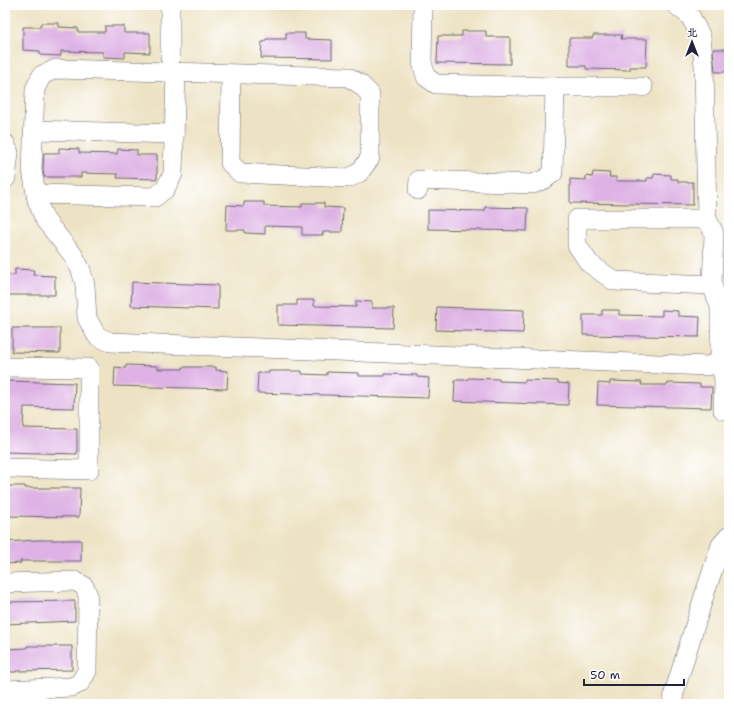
<svg xmlns="http://www.w3.org/2000/svg" width="734" height="709" font-family="'Shantell Sans','LXGW WenKai TC',sans-serif">
<style>
.building{fill:#deb2e5}
.lines{fill:none;stroke-linecap:round;stroke-linejoin:round}
.minor-casing{stroke:#69666b;stroke-width:20}
.minor{stroke:#fff;stroke-width:19}
</style>
<rect width="100%" height="100%" fill="#fff"/>
<filter id="ink" filterUnits="userSpaceOnUse"><feTurbulence type="fractalNoise" baseFrequency=".025" numOctaves="2"/><feDisplacementMap in="SourceGraphic" scale="8" xChannelSelector="R" yChannelSelector="G"/><feConvolveMatrix kernelMatrix="1 2 1 2 8 2 1 2 1" color-interpolation-filters="sRGB"/></filter>
<filter id="wash" filterUnits="userSpaceOnUse"><feTurbulence type="fractalNoise" baseFrequency=".012" numOctaves="4" result="noise"/><feDisplacementMap in="SourceGraphic" scale="16" xChannelSelector="R" yChannelSelector="G"/><feGaussianBlur stdDeviation="0.9" result="paint"/><feColorMatrix in="noise" values="0 0 0 0 0 0 0 0 0 0 0 0 0 0 0 0 0 1.4 0 .05"/><feComposite in="paint" operator="in"/></filter>
<g filter="url(#wash)">
<rect width="100%" height="100%" fill="#ede3c4"/>
<g id="blocks">
<g class="building">
<path d="M41,23H59V27L78,28V32H105V26H124V33H150V53L125,52V58L103,57V52L61,51V56L40,55V51L23,50V27H40Z"/>
<path d="M462,31H486V37H510V64L437,63L438,36H462Z"/>
<path d="M286,33H305V39L332,40V59L261,58L262,42H265L266,39H286Z"/>
<path d="M593,35H622L621,39H647L646,67H630V70L586,69V66H569V38H593Z"/>
<path d="M713,49H729V72H715Z"/>
<path d="M59,148L79,149V153L117,154L118,149L137,150V155H157V179L117,178L118,174L81,173V177H44L43,169L44,153H59Z"/>
<path d="M593,172L610,173L609,177H616V181H647V178H653L654,174L671,175V179H678V182H693V205L570,203V179L586,180V176L592,177Z"/>
<path d="M244,202H264V206L302,207V203H324V207L343,208L342,232H323V235H302V227L265,226V234L245,233V230H226L227,205L244,206Z"/>
<path d="M485,207L528,208L527,231L428,229V210L485,211Z"/>
<path d="M15,269L34,270L33,275L55,276V295H5V275H15Z"/>
<path d="M132,282L218,285V309L131,306Z"/>
<path d="M297,300H314V306L356,307V301L372,302V308H394L393,328L278,325V305H297Z"/>
<path d="M437,307L524,310L523,333L436,330Z"/>
<path d="M602,310H619V315L662,316V310L678,311V316L700,317L699,337L583,335V315H602Z"/>
<path d="M12,328H60V353L12,352Z"/>
<path d="M126,365L158,366V369H183V367H216V370L228,371L227,389L114,386L115,367L126,368Z"/>
<path d="M269,371H302V374L327,375V372L359,373V376H385V374L417,375V377L429,378L428,398L257,393L258,373H269Z"/>
<path d="M468,378L499,379V381L525,382V380L558,381V383L569,384L568,405L454,401L455,380H467Z"/>
<path d="M5,381L75,383L74,408L24,407L23,428L77,429V454L5,452Z"/>
<path d="M610,381L642,382L641,385H668V383L700,384V387H712L711,408L597,405L598,383L610,384Z"/>
<path d="M5,486H25V488H80L79,517L5,516Z"/>
<path d="M37,540H81V561H20L21,563L5,564V542Z"/>
<path d="M75,601V621L5,624V602Z"/>
<path d="M27,646H72V670L16,671V672H5V649L27,648Z"/>
</g>
</g>
</g>
<g filter="url(#ink)">
<use href="#blocks" fill-opacity="0" stroke="#69666b" stroke-width="1"/>
<g class="lines">
<defs>
<g id="minor">
<path d="M170,5V57"/>
<path d="M423,5L422,62L426,77L436,84L555,87H643"/>
<path d="M231,74L230,163L240,173L348,178L359,173L370,158V94L360,84L348,77L56,69L42,75L35,89L32,170L37,200L45,220L73,255L81,270L85,285L87,318L97,336L110,342L708,366L720,361V307L712,285L714,233L707,219L704,66L701,37L690,16L676,5"/>
<path d="M34,130L174,134"/>
<path d="M5,143L9,153L6,178L5,179"/>
<path d="M418,190L419,180L533,184L545,179L553,173L555,87"/>
<path d="M36,194L155,197L165,189L173,174L176,72"/>
<path d="M707,219H577V245L589,263L614,281L712,285"/>
<path d="M720,361L724,380L723,410H729"/>
<path d="M5,367L89,368V470L5,468"/>
<path d="M5,583L75,581L84,586L88,595L87,671L80,683L72,687L5,690"/>
<path d="M673,704L674,693L705,593L721,545L729,536"/>
</g>
</defs>
<use href="#minor" class="minor-casing"/>
<use href="#minor" class="minor"/>
</g>
</g>
<rect width="734" height="709" fill="none" stroke="#fff" stroke-width="20"/>
<g transform="translate(692 42)" stroke="#ffffff" stroke-width="3" paint-order="stroke">
<path d="M0-3L7 15L0 10L-7 15Z" fill="#22223b"/>
<text y="-6" font-size="11" font-weight="bold" text-anchor="middle" fill="#22223b">北</text>
</g>
<path d="M584 679v6h100v-6" fill="none" stroke="#22223b" stroke-width="2"/>
<text x="590" y="679" font-size="12" fill="#22223b" stroke="#ffffff" stroke-width="3" paint-order="stroke">50 m</text>
</svg>
